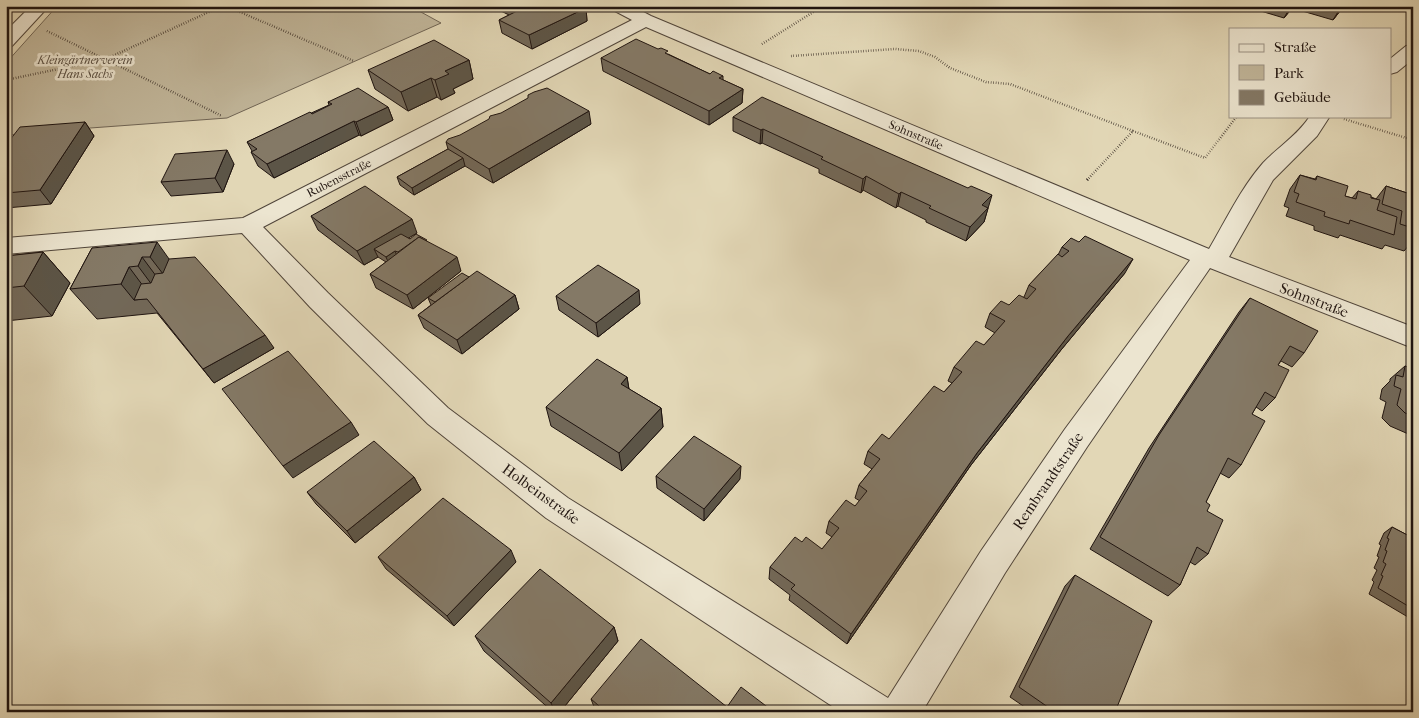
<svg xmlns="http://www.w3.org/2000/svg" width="1419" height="718" font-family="'IM FELL French Canon',serif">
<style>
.green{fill:#c1b69a;stroke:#706555}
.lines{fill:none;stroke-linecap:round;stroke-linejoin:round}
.minor-casing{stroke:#50453a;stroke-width:2}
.path-far1{stroke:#1f1410;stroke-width:2.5;stroke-dasharray:0.5 2;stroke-linecap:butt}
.path{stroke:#1f1410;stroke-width:3;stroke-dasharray:1 2.5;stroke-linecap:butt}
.minor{fill:#ece5d0;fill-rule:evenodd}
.wall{fill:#726858;stroke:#1f1410}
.shaded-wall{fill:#5c5547;stroke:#1f1410}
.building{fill:#847966;stroke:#1f1410}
.labels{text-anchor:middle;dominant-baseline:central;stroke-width:5;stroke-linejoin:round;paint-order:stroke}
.far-park-label{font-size:12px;font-style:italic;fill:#584d40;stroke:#ece5d0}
.far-street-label{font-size:12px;fill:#1f1410;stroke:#ece5d0}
.street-label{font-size:15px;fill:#1f1410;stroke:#ece5d0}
</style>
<rect width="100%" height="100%" fill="#e2d7b6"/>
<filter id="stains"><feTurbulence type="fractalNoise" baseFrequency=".004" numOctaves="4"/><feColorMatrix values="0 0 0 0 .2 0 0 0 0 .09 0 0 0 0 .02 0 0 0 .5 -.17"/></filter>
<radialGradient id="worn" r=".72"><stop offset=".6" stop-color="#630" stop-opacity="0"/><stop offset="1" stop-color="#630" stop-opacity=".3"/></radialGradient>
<path class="green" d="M57,6H410L441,23L227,118L22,133L6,136V63Z"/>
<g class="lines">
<defs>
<g id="minor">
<path d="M31,6H49L12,46L6,47V31Z"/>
<path d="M611,6H632L651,16L1209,249C1226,220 1241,188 1263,163C1278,147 1298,135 1310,116H1330L1317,136L1273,180L1229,257L1413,327V348L1210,268L1087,447L1005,573L922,712H841L546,518L428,424L310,307L242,233L6,254V238L243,218L632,20L613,10ZM646,27L1190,260L1065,429L981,551L888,698L568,498L448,408L328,293L263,227Z"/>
<path d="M1413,45V59L1397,72L1390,74V59L1406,46Z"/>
</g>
</defs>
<use href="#minor" class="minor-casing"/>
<g class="path-far1">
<path d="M226,6L354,61"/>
<path d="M47,31L222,116"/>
<path d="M762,44L823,6"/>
<path d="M791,56L895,49L919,51L935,57L950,68L986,82L1010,84L1133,131L1088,179"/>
<path d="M6,80L106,59L222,6"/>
<path d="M1344,119L1413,140"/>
<path d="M1133,131L1205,158L1237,116"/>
</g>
<path class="path" d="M1087,180L1089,178"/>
<use href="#minor" class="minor"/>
</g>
<g class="wall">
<path d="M491,6H582L586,8L587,21L532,49L502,33L499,20L509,15Z"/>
<path d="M1244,6H1344L1333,20L1292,8L1284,18Z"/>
<path d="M668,54L710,74L723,76V80L743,89L742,103L709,125L603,71L601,58Z"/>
<path d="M469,60L473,79L453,89L455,93L441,100L437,97L408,111L375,89L368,70Z"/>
<path d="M328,102L388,107L393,120L361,136L359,135L274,178L258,166L251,152L252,151L247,142L329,105Z"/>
<path d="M733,117L988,208L984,222L966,241L926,222V220L898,206L896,208L863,190L861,193L819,173V169L762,143L760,144L733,131Z"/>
<path d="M85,122L94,136L51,204L6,208V145Z"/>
<path d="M591,124L493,183L465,166L414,195L400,185L397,177L448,149L446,142Z"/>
<path d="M234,164L223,192L171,196L161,182Z"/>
<path d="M1300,175L1315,179L1317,176L1345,196L1352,198L1358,191L1376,199L1386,186L1413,195V245L1410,244L1404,251L1385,245L1382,249L1340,235L1338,238L1314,230V226L1286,216L1289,208L1284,206L1290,189Z"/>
<path d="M311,216L417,233L408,238L410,239L428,242L461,271L413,309L376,288L370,274L386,262L378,257L364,265L318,230Z"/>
<path d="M1062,247L1125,273L1061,350L971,465L847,644L789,600L790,595L769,579L770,567L802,542L822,549L832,537L826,533L829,521L855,506L860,501L855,498L859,485L872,469L864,464L868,451L889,439L944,392L952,383L948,381L954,367L984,345L995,333L985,327L990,313L1009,305L1024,297L1029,285L1058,255Z"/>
<path d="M92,248L169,259L274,348L214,383L157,313L97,319L70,289Z"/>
<path d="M43,252L70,283L52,316L6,321V256Z"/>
<path d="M469,277L515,295L519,309L462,354L424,328L418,315L431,305L428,298Z"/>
<path d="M556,296L640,304L598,337L559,310Z"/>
<path d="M1250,298L1304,353L1292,367L1281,361L1278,365L1275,398L1262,411L1256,407L1252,414L1241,465L1229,478L1220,473L1206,502L1207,511L1208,554L1195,565L1190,562L1180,585L1168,596L1090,549L1149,448L1239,312Z"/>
<path d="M1405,366L1413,369V436L1390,426L1382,418L1386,402L1380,399L1382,389L1390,381V379Z"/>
<path d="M627,377L629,389L661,408L663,427L622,471L551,426L546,407Z"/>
<path d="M656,476L740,479L704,521L657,488Z"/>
<path d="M414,477L421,490L355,543L316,504L307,492Z"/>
<path d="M1392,527L1413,538V620L1369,594L1374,582L1372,580L1377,570L1374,568L1379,557L1377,556L1381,545L1379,544L1384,533Z"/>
<path d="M378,557L516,562L454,626L386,569Z"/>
<path d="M1075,575L1115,712H1032L1010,697L1065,586Z"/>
<path d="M614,627L618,641L560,712H553L484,651L475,636Z"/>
<path d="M591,699L727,707L774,712H596Z"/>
</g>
<g class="shaded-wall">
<path d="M1291,6H1294L1284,18Z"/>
<path d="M1342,6H1344L1333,20L1341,7Z"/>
<path d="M586,8L587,21L532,49L529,35Z"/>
<path d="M469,60L473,79L453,89L455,93L441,100L435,80L445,71Z"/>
<path d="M431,78L437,97L408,111L401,92Z"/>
<path d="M743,89L742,103L709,125V111Z"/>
<path d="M388,107L393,120L361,136L356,122Z"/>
<path d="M589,111L591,124L493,183L489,169Z"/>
<path d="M354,121L359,135L274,178L267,164Z"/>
<path d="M85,122L94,136L51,204L40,190Z"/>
<path d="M763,129L762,143L760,144L761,130Z"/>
<path d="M227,150L234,164L223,192L215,178Z"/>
<path d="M463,158L465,166L414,195L412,188Z"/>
<path d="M866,176L863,190L861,193L863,179Z"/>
<path d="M901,192L898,206L896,208L899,194Z"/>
<path d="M992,195L984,222L966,241L970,227L982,205Z"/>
<path d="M412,219L417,233L382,254L374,249L378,257L364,265L357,251Z"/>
<path d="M157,242L179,273L173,287L150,257Z"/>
<path d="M395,251L398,258L389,264L386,257Z"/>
<path d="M43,252L70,283L52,316L24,286Z"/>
<path d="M142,257L165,288L161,297L138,266Z"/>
<path d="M457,257L461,271L413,309L407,295Z"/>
<path d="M1133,259L1125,273L1061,350L971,465L847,644L851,634L977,453L1068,336Z"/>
<path d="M129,267L152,298L134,300L121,284Z"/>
<path d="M639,290L640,304L598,337L596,323Z"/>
<path d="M515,295L519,309L462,354L457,340Z"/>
<path d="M265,335L274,348L214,383L203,369Z"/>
<path d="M627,377L630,396L621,384Z"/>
<path d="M661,408L663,427L622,471L619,453Z"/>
<path d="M351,422L359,435L293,478L283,466Z"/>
<path d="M741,466L740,479L704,521V509Z"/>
<path d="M414,477L421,490L355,543L347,531Z"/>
<path d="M511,550L516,562L454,626L447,616Z"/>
<path d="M614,627L618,641L560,712H555L551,703Z"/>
</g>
<g class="building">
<path d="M515,6H582L586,8L529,35L499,20L521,9Z"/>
<path d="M636,39L658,49L661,48L668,51L665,53L710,74L713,71L723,76L719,78L743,89L709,111L601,58Z"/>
<path d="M434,40L469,60L445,71L449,74L435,80L431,78L401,92L368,70Z"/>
<path d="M358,88L388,107L356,122L354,121L267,164L251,152L257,149L247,142L310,112L312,114L332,104L328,102Z"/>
<path d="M547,88L589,111L489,169L446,142L448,139L460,135L489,119L490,116L501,113L528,98V95L534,92Z"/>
<path d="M762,97L968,188L971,186L992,195L982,205L988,208L970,227L929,208L931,206L901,192L899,194L866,176L863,179L821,159L823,157L763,129L761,130L733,117Z"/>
<path d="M85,122L40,190L6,193V145L20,127Z"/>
<path d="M448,149L463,158L412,188L397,177Z"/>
<path d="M227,150L215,178L161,182L175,154Z"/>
<path d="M1300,175L1316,180L1317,176L1348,186L1345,196L1356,199L1358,191L1371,195V198L1380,200L1377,210L1397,217L1394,235L1350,220L1349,224L1324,216L1325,212L1296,202L1299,194L1294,192Z"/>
<path d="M365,186L412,219L357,251L311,216Z"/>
<path d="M1386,186L1413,195V228L1400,224L1402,211L1382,204Z"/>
<path d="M401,234L410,239L416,234L427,240L426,241L419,237L398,252L395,251L386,257L374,249Z"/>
<path d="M1085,236L1133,259L1068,336L977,453L851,634L791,589L795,585L770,567L795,537L802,542L806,537L822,549L839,528L829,521L846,500L855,506L867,491L859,485L880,459L868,451L882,434L889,439L934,386L944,392L962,372L954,367L976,341L984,345L1005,321L990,313L1001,301L1009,305L1019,295L1027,299L1036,289L1029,285L1058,254L1062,257L1069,251L1062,247L1071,238L1079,242Z"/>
<path d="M419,237L457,257L407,295L370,274Z"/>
<path d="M157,242L150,257H142L138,266L129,267L121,284L70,289L92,248Z"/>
<path d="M43,252L24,286L6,288V256Z"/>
<path d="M195,257L265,335L203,369L147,299L134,300L141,284L151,283L155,274L163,273L169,259Z"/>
<path d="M598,265L639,290L596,323L556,296Z"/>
<path d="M477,271L515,295L457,340L418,315Z"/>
<path d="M462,273L469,277L435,302L428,298Z"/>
<path d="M1250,298L1318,331L1304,353L1290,346L1278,365L1289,370L1275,398L1265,392L1252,414L1265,421L1241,465L1228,458L1206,502L1210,505L1207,511L1223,520L1208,554L1197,547L1180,585L1100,537L1159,435Z"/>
<path d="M288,351L351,422L283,466L222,389Z"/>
<path d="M597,359L627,377L621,384L661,408L619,453L546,407Z"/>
<path d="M1405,366L1413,369V416L1405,413L1397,405L1401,389L1394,386L1396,375L1403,377Z"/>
<path d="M694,436L741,466L704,509L656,476Z"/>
<path d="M374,441L414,477L347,531L307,492Z"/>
<path d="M443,498L511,550L447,616L378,557Z"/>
<path d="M1392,527L1413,538V609L1378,588L1383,576L1381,575L1386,564L1383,562L1387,551L1385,550L1389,539L1387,538Z"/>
<path d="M540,569L614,627L551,703L475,636Z"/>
<path d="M1075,575L1152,621L1115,712H1055L1019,687Z"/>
<path d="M641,639L727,707L741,687L774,712H606L591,699Z"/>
</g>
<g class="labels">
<g class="far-park-label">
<text x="85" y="60">Kleingärtnerverein<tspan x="85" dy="14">Hans Sachs</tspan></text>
</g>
<g class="far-street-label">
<text transform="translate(916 135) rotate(23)">Sohnstraße</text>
<text transform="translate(339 178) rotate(-27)">Rubensstraße</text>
</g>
<g class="street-label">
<text transform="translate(1314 300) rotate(21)">Sohnstraße</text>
<text transform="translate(1048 481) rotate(-56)">Rembrandtstraße</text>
<text transform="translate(541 494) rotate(36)">Holbeinstraße</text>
</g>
</g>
<rect width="1419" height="718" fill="none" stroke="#e2d7b6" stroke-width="25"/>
<rect x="8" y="8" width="1404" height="703" fill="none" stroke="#1f1410" stroke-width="2.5"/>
<rect x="12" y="12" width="1394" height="693" fill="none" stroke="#1f1410"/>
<rect x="1229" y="28" width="162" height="90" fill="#ece5d0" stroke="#9a9183"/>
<rect x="1239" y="44" width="25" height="8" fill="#ece5d0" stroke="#9a9183"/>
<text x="1274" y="52" font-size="15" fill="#1f1410">Straße</text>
<rect x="1239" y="65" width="25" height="15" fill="#c1b69a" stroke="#9a9183"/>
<text x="1274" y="78" font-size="15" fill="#1f1410">Park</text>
<rect x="1239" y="90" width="25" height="15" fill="#847966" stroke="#9a9183"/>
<text x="1274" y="102" font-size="15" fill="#1f1410">Gebäude</text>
<rect width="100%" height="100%" filter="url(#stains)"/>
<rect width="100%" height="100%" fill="url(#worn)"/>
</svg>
